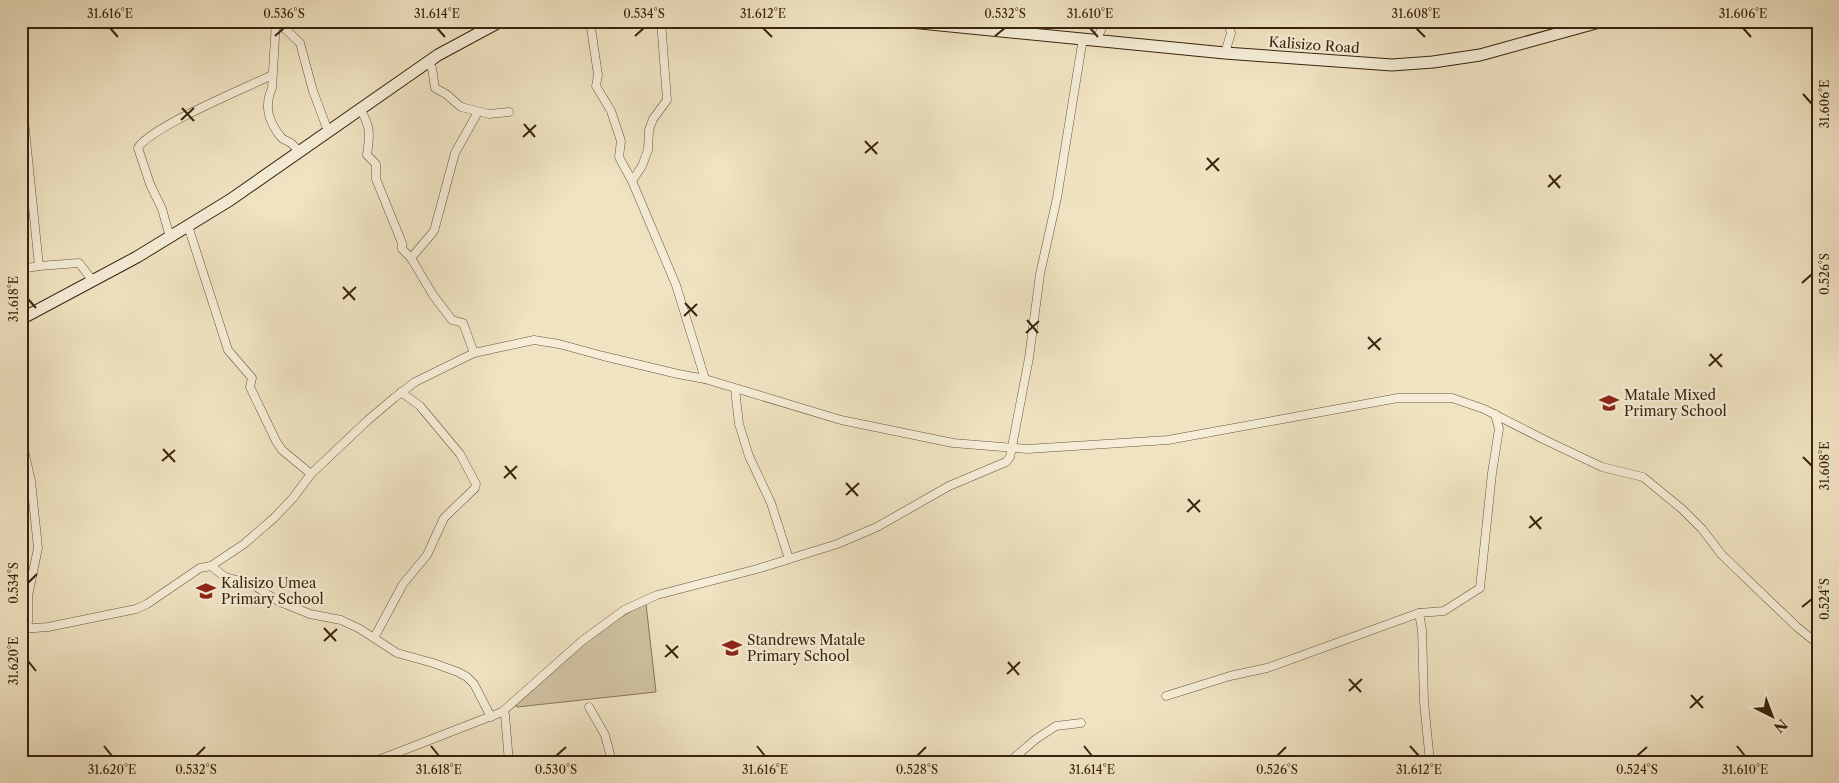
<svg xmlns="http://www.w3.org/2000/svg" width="1839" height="783" font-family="'Libre Caslon Text',serif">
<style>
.green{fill:#d1c3a3;stroke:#857458}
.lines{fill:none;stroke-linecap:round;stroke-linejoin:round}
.street-casing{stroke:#67543a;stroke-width:9}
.secondary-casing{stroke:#39240d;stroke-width:13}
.street{stroke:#f5edd7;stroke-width:8}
.secondary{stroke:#f5edd7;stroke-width:11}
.ticks{fill:none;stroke:#39240d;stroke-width:2}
.labels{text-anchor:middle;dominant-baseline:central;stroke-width:4.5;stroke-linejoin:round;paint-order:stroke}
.street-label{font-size:14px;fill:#39240d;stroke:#f5edd7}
.poi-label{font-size:14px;fill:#39240d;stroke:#f5edd7;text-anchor:start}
.neatline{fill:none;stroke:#39240d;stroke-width:2}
.ticks-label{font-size:12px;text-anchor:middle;fill:#39240d}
</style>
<rect width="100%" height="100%" fill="#f0e3c2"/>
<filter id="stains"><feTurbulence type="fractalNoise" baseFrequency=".004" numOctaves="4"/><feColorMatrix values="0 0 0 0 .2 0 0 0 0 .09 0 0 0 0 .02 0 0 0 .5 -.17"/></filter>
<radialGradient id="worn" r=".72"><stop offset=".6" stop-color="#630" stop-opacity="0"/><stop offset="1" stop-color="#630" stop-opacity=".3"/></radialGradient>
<path class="green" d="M646,604L656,692L517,707L516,704L522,697C559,666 603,622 646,604Z"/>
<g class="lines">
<defs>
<g id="street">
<path d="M276,21L272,88C264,106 268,120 280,136L283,139L291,143L299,151"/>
<path d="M277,21L300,43L313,91L328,131"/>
<path d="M590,21L598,75L596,86L611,111L621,141L619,157L632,181"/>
<path d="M661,21L667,100L653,119L649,130L648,150L642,166L632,181L676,285L705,379"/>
<path d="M1097,39L1105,21"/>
<path d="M1225,53L1231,33L1227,21"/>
<path d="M428,63L432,68L435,88L446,94L461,107L489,114L509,112"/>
<path d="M21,91L39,266"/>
<path d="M360,109C371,127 370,134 367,155L376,164V179L402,243V249L411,258L433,295L452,320L463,323L474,353"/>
<path d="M188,226L228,350L252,378L250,387L276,441L282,450L311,474"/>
<path d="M170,237L162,209L150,184L138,148C150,127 246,88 272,75"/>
<path d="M411,258L434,231L455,153L478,112"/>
<path d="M21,269L39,266L79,263L93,281"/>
<path d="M735,389L739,424L749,456L771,503L789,559"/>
<path d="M21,437L31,481L38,548L28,596V622L24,629"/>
<path d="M211,566L225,577L252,584L278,601L310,614L341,620L360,629L397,653L433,663L458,672L467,677L474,684L491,717"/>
<path d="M1419,613L1422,630L1424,702L1430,762"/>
<path d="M21,629L48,627L136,609L147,604L200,568L211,566L244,544L274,518L293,498L311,474L368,420L394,398L415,382L474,353L534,340L559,344L603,356L678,374L705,379L841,420L953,443L1027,449L1168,440L1398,398H1452L1484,409L1545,440L1602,467L1643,477L1682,509L1702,529L1722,555L1797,627L1818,644"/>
<path d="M374,638L403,584L427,555L444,518L475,488L476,484L460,454L420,406L401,392"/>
<path d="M1166,696L1230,676L1267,668L1419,613L1444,611L1480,588L1492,473L1499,429L1495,414"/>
<path d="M589,707L605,735L612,762"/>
<path d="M505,715L509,762"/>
<path d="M373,762L502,712L582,641L624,610L657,595L757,569L837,544L877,527L949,486L1006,462L1010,457L1029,358L1040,274L1057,198L1083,38"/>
<path d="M1009,762L1036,739L1056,726L1081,723"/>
</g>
<g id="secondary">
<path d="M900,21L1225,53L1392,65L1433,62L1480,55L1603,21"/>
<path d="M21,319L137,257L230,200L438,55L501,21"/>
</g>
</defs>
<use href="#street" class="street-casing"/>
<use href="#secondary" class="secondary-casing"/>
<use href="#street" class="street"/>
<use href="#secondary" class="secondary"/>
</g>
<path class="ticks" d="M110,28L118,37M437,28L445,37M763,28L772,37M1090,28L1098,37M1416,28L1425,37M1743,28L1751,37M275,36L284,28M635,36L644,28M995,36L1005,28M1803,94L1812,104M182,108L194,121M181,120L194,108M524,124L535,137M523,137L536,125M865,141L877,154M865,153L878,142M1207,158L1219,171M1206,170L1219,158M1549,175L1560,188M1548,187L1561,175M1802,283L1812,274M343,287L355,300M28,299L36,308M343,299L356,287M685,303L697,316M684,316L697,304M1027,320L1038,333M1026,333L1039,321M1368,337L1380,350M1368,349L1381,338M1710,354L1722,367M1709,366L1722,354M163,449L175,462M1803,457L1812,466M162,461L175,450M505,466L516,479M504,478L517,466M846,483L858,496M846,495L859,483M1188,499L1200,512M1187,512L1200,500M1530,516L1541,529M1529,528L1542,517M28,583L37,574M1802,607L1812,599M324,628L336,641M324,641L337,629M666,645L678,658M665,657L678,646M28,661L36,671M1008,662L1019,675M1007,674L1020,662M1349,679L1361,692M1349,691L1362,679M1691,695L1703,708M1690,708L1703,696M104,746L112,756M431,746L439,756M757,746L765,756M1084,746L1092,756M1410,746L1419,756M1737,746L1745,756M196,756L205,747M556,756L566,747M917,756L926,747M1277,756L1286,747M1637,756L1647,747"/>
<defs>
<symbol id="school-bare" viewBox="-9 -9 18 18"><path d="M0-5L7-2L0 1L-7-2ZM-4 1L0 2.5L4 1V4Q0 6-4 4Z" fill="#8f2418" stroke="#f5edd7" stroke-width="2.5" paint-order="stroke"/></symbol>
</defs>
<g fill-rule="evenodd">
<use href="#school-bare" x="1595" y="389" width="28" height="28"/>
<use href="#school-bare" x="192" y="577" width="28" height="28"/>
<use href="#school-bare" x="718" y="634" width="28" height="28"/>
</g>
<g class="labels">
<g class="street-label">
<text transform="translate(1314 45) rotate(4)">Kalisizo Road</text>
</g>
<g class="poi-label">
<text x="1624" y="395">Matale Mixed<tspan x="1624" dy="16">Primary School</tspan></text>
<text x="221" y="583">Kalisizo Umea<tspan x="221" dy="16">Primary School</tspan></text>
<text x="747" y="640">Standrews Matale<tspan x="747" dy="16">Primary School</tspan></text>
</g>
</g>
<rect width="1839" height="783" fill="none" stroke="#f0e3c2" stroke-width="55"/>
<g transform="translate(1772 716) rotate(138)" stroke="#f5edd7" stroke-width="4" paint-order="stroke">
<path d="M0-4L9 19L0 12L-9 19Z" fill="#39240d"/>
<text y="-8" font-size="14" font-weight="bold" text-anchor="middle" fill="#39240d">N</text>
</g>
<rect x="28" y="28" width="1784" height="728" class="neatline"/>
<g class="ticks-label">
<text x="110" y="18">31.616°E</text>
<text x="284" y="18">0.536°S</text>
<text x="437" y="18">31.614°E</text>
<text x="644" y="18">0.534°S</text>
<text x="763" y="18">31.612°E</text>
<text x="1005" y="18">0.532°S</text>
<text x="1090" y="18">31.610°E</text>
<text x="1416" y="18">31.608°E</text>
<text x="1743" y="18">31.606°E</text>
<text transform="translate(1825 104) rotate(-90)" y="4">31.606°E</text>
<text transform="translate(1825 274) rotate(-90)" y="4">0.526°S</text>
<text transform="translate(14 299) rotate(-90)" y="4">31.618°E</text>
<text transform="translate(1825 466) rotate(-90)" y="4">31.608°E</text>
<text transform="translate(14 583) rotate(-90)" y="4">0.534°S</text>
<text transform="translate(1825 599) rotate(-90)" y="4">0.524°S</text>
<text transform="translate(14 661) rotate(-90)" y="4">31.620°E</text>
<text x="112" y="774">31.620°E</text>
<text x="196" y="774">0.532°S</text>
<text x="439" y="774">31.618°E</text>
<text x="556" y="774">0.530°S</text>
<text x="765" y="774">31.616°E</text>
<text x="917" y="774">0.528°S</text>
<text x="1092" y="774">31.614°E</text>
<text x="1277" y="774">0.526°S</text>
<text x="1419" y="774">31.612°E</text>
<text x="1637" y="774">0.524°S</text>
<text x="1745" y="774">31.610°E</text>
</g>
<rect width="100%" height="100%" filter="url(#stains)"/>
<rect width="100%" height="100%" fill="url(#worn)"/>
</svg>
